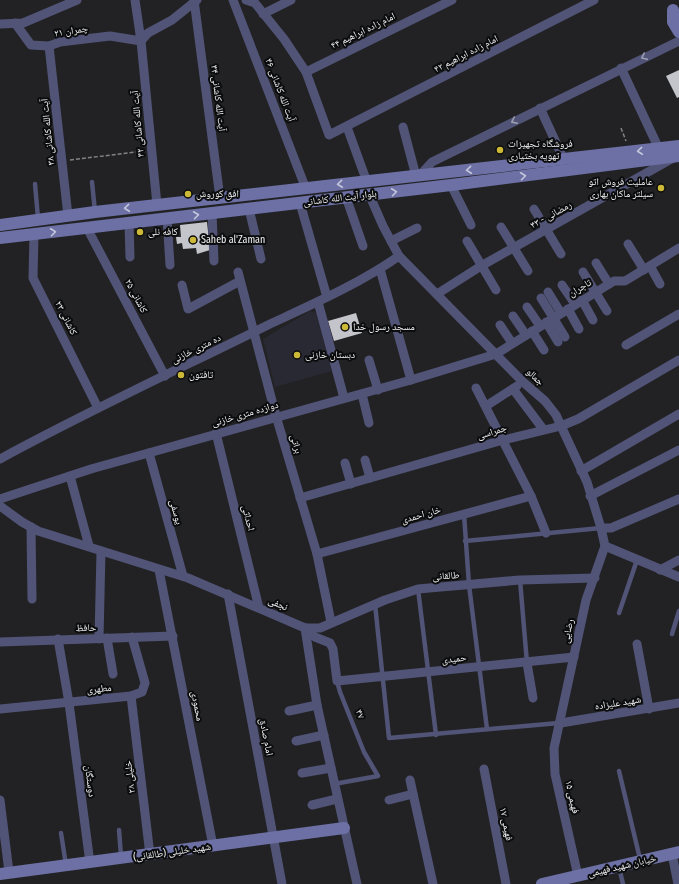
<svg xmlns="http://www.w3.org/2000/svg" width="679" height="884" font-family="'Fira Sans Condensed','Noto Naskh Arabic',sans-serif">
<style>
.built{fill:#282932}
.building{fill:#c4c5ca}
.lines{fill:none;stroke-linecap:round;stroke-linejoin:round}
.path{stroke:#838386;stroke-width:1.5;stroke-dasharray:4 2;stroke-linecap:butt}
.lane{stroke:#515476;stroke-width:4.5}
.street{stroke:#515476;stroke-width:9}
.secondary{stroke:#6c70a5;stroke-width:12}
.oneway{stroke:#9a9cb0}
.oneway2{stroke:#c4c6da}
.poi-dot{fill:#cdb938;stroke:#0b0c0d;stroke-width:1.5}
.labels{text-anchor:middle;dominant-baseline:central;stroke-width:4;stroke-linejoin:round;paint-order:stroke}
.street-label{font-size:10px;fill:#f4f4f6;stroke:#0b0c0d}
.poi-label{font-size:10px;fill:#f4f4f6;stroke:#0b0c0d;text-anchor:start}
</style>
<rect width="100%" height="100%" fill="#222225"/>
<path class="built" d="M310,311L316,313L332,371L275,387L263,339Z"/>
<g class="building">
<path d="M679,70V97L677,98L666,76Z"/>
<path d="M207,222L210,250L197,254L196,248L183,249L182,243L177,244L176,237H181L180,225Z"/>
<path d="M356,313L362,333L334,341L328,321Z"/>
</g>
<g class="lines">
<g class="path">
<path d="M621,128L626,141"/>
<path d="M70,160L144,151"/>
</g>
<g class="lane">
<path d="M92,182L95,212"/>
<path d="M35,184L38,218"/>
<path d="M464,514L469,585L487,729"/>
<path d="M465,541L601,528"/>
<path d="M520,580L527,663"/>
<path d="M418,589L436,735"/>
<path d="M375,604L389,738L559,723"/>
<path d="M619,613L637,560"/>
<path d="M672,634L679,611"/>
<path d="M619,771L640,859"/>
<path d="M334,784L378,776L364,752L340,692L337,681"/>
<path d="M119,830L121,856"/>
<path d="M61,833L66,865"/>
<path d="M619,867L623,884"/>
</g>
<g class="street">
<path d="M135,0L141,41L157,205"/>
<path d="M194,0L220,198"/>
<path d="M233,0L306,189"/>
<path d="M246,0L255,3L284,39L306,72L329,135L594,0"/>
<path d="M263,14L291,0"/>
<path d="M15,23L31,45L49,46L60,42L110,36L141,41"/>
<path d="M0,24L23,23L77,0"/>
<path d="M141,41L148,33L172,20L197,0"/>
<path d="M49,46L68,216"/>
<path d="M621,68L659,149"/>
<path d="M306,72L452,0"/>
<path d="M540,108L564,160"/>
<path d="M347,127L367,182"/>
<path d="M403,127L416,176"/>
<path d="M420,175L432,162L679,41"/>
<path d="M451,185L471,225"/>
<path d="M369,194L383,226L399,256L523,382L545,401L556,415L587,482L601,528L605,546L586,600L554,748L555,774L578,876"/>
<path d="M346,197L363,246"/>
<path d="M300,203L327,297"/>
<path d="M249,209L261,259"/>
<path d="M534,209L561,254"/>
<path d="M212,213L214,261"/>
<path d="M167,218L170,265"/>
<path d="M129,223L130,257"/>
<path d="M501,227L528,271"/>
<path d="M87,228L165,376"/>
<path d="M34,234L33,278L98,408"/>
<path d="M391,241L417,228"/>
<path d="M467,241L496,290"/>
<path d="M628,244L644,270"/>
<path d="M596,263L609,284"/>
<path d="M650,266L660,284"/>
<path d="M380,269L411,380"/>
<path d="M238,272L276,416L317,554L331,622"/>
<path d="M583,272L607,311"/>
<path d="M182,285L188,309L240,281"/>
<path d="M562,285L575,304"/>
<path d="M548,292L561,313"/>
<path d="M437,294L481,266L673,158"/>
<path d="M541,298L565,337"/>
<path d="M582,300L593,320"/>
<path d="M318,302L344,398"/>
<path d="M527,307L540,326"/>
<path d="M568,309L579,329"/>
<path d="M513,316L526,335"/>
<path d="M546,322L558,342"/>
<path d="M500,325L512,343"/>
<path d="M532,331L544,350"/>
<path d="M626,345L679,314"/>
<path d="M369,360L378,390"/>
<path d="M476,388L531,496L546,533"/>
<path d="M513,389L543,429"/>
<path d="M362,394L369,423"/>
<path d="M486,406L517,386"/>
<path d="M216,433L259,608"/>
<path d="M149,453L183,576"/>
<path d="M0,459C88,411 179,369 268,325C313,304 359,284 399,256"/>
<path d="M365,460L370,478"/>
<path d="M345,463L351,484"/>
<path d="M581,471L679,414"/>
<path d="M70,476L89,546"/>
<path d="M590,496L679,450"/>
<path d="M300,498L503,440L561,426L578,419L679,360"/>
<path d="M0,499L91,469L411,380L496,354L614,281H625L679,248"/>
<path d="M0,506L22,522L38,531L188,578L305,628L317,705L357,884"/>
<path d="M31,527L32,599"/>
<path d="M601,528H611L679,499"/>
<path d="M605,546L679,577"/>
<path d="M317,554L531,496"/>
<path d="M159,570L213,846"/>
<path d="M660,570L679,560"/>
<path d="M228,594L282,884"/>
<path d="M305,628L315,637L330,643L333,649L337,681L574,657"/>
<path d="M305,628H320L385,600L418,589L520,580L595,578"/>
<path d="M107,638L113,674"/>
<path d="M58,639L69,703L90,863"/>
<path d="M99,639L101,551"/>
<path d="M0,642L173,636"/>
<path d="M637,644L649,709"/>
<path d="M527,663L533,698"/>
<path d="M131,696L150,855"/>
<path d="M0,709L131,696L142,692L145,683L132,637"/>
<path d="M289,711L317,705"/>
<path d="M561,723L679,703"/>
<path d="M296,741L324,735"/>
<path d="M484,769L506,884"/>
<path d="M302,773L331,768"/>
<path d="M410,780L433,884"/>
<path d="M0,800L9,872"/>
<path d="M389,800L413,794"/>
<path d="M312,805L337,799"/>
<path d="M672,854L678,884"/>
</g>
<g class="secondary">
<path d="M673,10V22L679,32"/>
<path d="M0,225L95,212L679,146"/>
<path d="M0,238L451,185L679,156"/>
<path d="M0,874L344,828"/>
<path d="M542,884L679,852"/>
</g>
</g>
<defs><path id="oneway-chevron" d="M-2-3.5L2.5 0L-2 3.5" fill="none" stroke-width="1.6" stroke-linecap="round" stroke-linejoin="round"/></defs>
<g class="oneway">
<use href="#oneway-chevron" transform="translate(644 57) rotate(155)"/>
<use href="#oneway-chevron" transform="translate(514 121) rotate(154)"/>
</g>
<g class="oneway2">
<use href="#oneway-chevron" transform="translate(640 151) rotate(174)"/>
<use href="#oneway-chevron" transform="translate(469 170) rotate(174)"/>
<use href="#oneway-chevron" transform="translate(523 176) rotate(-7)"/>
<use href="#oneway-chevron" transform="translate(340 184) rotate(174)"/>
<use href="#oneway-chevron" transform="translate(394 192) rotate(-7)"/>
<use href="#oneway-chevron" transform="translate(127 208) rotate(174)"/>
<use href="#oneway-chevron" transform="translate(196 215) rotate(-7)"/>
<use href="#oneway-chevron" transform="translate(53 232) rotate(-7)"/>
</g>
<g class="poi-dot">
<circle cx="500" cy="150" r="4"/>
<circle cx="661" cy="188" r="4"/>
<circle cx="188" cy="194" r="4"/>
<circle cx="140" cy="232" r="4"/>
<circle cx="193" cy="240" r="4"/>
<circle cx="345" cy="327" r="4"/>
<circle cx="297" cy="355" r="4"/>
<circle cx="181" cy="375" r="4"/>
</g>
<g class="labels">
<g class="street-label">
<text transform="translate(71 31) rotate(-9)">چمران ۲۱</text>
<text transform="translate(363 31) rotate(-26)">امام زاده ابراهیم ۴۴</text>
<text transform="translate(466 54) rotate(-27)">امام زاده ابراهیم ۴۲</text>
<text transform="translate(280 90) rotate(69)">آیت الله کاشانی ۴۶</text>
<text transform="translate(218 98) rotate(83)">آیت الله کاشانی ۴۴</text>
<text transform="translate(138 124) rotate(-95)">آیت الله کاشانی ۴۲</text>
<text transform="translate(48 132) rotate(-96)">آیت الله کاشانی ۳۸</text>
<text transform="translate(340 198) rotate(-7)">بلوار آیت الله کاشانی</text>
<text transform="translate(551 215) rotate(-29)">رمضانی - ۴۳</text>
<text transform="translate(580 288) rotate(-31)">تاجران</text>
<text transform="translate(136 296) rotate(62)">کاشانی ۲۵</text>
<text transform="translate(66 318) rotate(63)">کاشانی ۲۳</text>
<text transform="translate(196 349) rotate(-26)">ده متری خازنی</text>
<text transform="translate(535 377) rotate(43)">جمالو</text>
<text transform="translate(245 414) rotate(-16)">دوازده متری خازنی</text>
<text transform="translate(492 432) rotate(-17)">جمراسی</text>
<text transform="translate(296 444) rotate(74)">براتی</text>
<text transform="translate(176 512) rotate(75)">یوسفی</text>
<text transform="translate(421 515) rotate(-16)">خان احمدی</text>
<text transform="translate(248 518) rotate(76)">احداثی</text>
<text transform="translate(446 576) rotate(-4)">طالقانی</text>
<text transform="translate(278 604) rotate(23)">نجفی</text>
<text transform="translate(86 628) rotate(-1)">حافظ</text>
<text transform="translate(568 631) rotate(-78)">رضایی</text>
<text transform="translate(454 659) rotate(-7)">حمیدی</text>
<text transform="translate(99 689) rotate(-6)">مطهری</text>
<text transform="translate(618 703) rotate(-9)">شهید علیزاده</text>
<text transform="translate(197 706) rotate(79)">محمودی</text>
<text transform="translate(360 714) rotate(68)">۴۷</text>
<text transform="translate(266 737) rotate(79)">امام صادق</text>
<text transform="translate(130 777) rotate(-97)">خلیلی ۲۸</text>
<text transform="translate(90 781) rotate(83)">دوستگان</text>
<text transform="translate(572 797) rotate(77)">فهیمی ۱۵</text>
<text transform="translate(506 824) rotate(79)">فهیمی ۱۷</text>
<text transform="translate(172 852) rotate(-8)">شهید خلیلی (طالقانی)</text>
<text transform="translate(622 866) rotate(-13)">خیابان شهید فهیمی</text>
</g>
<g class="poi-label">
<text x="508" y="144">فروشگاه تجهیزات<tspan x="508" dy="12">تهویه بختیاری</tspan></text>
<text x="653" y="182" text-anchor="end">عاملیت فروش اتو<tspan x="653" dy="12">سیلتر ماکان بهاری</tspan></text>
<text x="196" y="194">افق کوروش</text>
<text x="148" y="232">کافه نلی</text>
<text x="201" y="240">Saheb al'Zaman</text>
<text x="353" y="327">مسجد رسول خدا</text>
<text x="305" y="355">دبستان خازنی</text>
<text x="189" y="375">تافتون</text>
</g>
</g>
</svg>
